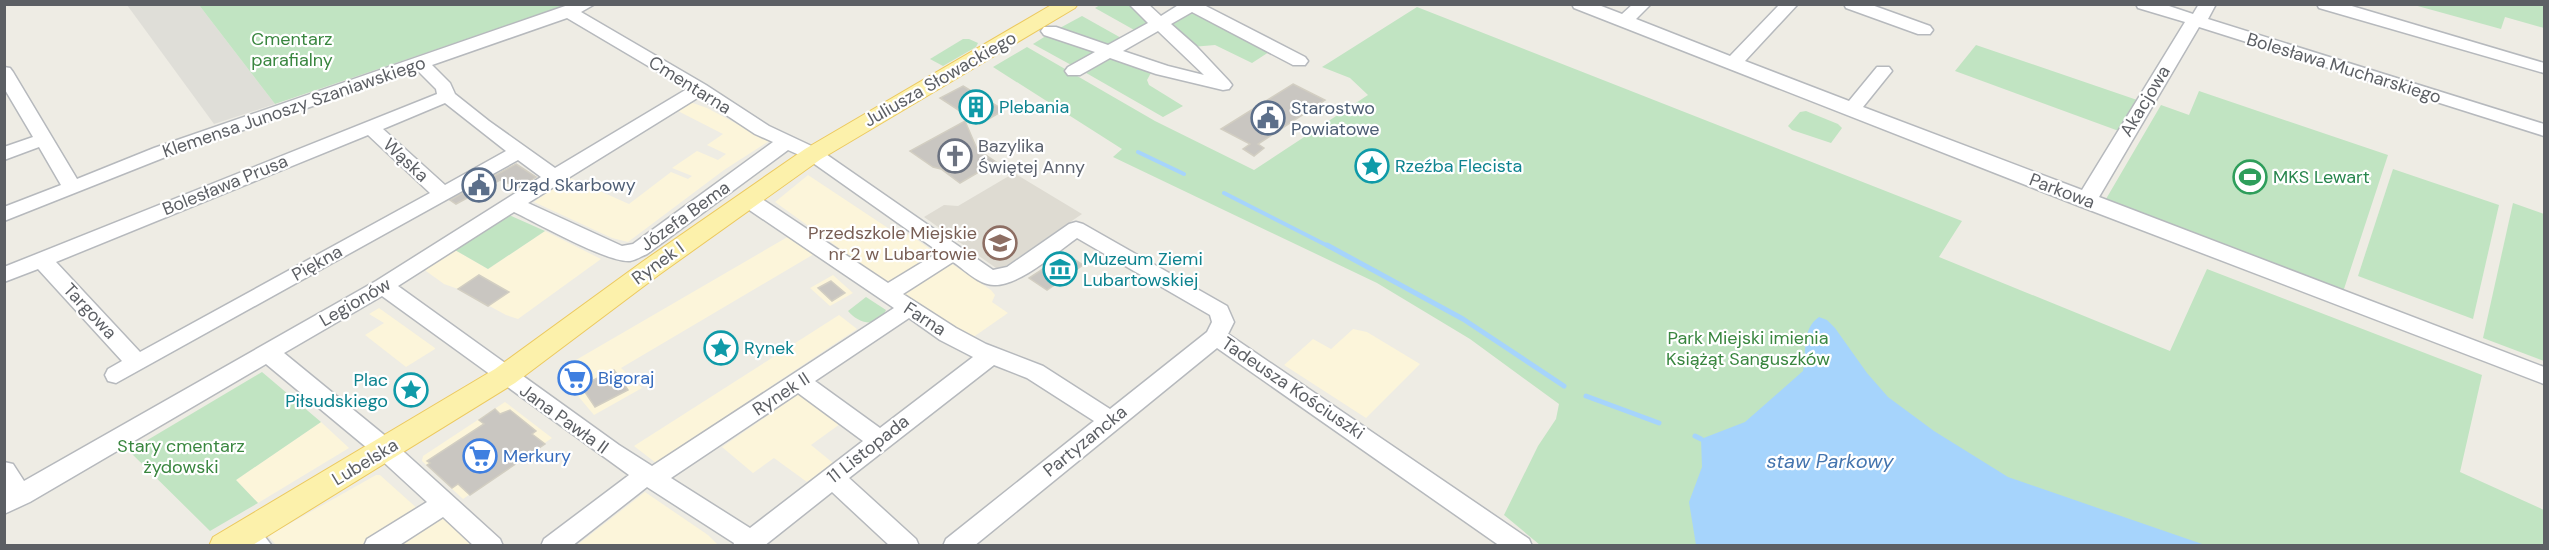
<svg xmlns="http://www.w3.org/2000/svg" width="2549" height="550" font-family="'DM Sans',sans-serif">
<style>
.commercial{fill:#fcf5da}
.industrial{fill:#dfded8}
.education{fill:#dedbd2}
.green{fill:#c1e4c2}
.water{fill:#a6d4fc}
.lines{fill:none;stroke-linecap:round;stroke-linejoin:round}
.stream-far1{stroke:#a6d4fc;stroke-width:4}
.stream{stroke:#a6d4fc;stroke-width:5}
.building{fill:#c9c6c1;stroke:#d2cec2;stroke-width:1.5}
.minor-casing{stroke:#b6b9bd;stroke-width:3}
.major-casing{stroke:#ecc95f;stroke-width:2}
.minor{fill:#fff;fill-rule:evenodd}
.major{fill:#fcf1ab;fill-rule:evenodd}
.labels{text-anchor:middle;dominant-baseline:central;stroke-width:4.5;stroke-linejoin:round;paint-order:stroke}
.park-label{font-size:18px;fill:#39863f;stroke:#fff}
.street-label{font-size:18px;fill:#5c5f64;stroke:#fff}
.culture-label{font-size:18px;fill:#0d838f;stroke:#fff;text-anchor:start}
.service-label{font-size:18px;fill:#4e5e75;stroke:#fff;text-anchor:start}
.worship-label{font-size:18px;fill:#5b616d;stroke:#fff;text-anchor:start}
.leisure-label{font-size:18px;fill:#27864d;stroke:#fff;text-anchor:start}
.education-label{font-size:18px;fill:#785e54;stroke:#fff;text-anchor:end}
.shop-label{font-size:18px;fill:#366cbe;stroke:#fff;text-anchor:start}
.water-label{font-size:20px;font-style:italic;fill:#4374ae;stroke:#fff}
</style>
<rect width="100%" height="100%" fill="#eeece4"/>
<g class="commercial">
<path d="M690,102L707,108L769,141L724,170L628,242L612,238L534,202L568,177L629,204L671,172L688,179L692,176L672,168L697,151L718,160L726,154L707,145L723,134L676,110Z"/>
<path d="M808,175L903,238L909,234L937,254L889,284L775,202Z"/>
<path d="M545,231L601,259L518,319L506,315L458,289L444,284L426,271L427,266L455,250L488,269Z"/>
<path d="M791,235L814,254L621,368L642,388L594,415L557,371Z"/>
<path d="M949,262L991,290L995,295L992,302L1008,313L972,338L900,294Z"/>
<path d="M833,275L853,293L830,306L810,288Z"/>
<path d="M379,308L435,348V349L406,367L365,335L384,323L369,314Z"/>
<path d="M839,315L857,329L656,463L634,446Z"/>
<path d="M1353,329L1367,332L1420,364L1366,418L1284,365L1313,339L1331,349Z"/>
<path d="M800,393L840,424L811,445L833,463L807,482L774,458L753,473L722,447Z"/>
<path d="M505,402L552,438L463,499L422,461L423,456Z"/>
<path d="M321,422L349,448L258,503L236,480Z"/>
<path d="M376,475H380L419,510L367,545H276L269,537L273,533Z"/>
<path d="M645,492L708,535L718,545H577Z"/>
<path d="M443,518L472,542L473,545L387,546L433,519Z"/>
</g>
<path class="industrial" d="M127,5H199L275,104L214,124Z"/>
<path class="education" d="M1014,173L1082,214L1003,268H996L924,217L944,205L958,206Z"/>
<g class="green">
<path d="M199,5H567L275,104Z"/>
<path d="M1100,5H1129L1151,23L1136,31L1095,8Z"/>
<path d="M2414,5H2544V28L2505,17L2501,29Z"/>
<path d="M1417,7L1962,221L1939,257L2170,351L2207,269L2482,375L2460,472L2544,510V545H1540L1504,515L1538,446L1556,419L1559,404L1470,339L1377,283L1113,157L1122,149L993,67L1027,47L1155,121L1254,170L1368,95L1350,78L1322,67Z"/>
<path d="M1189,11L1267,49L1269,52L1252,63L1215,45L1192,47L1165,24Z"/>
<path d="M1082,16L1123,39L1107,47L1058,29Z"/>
<path d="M1049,34L1100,52L1073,66L1033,44Z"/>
<path d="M963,39H969L978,43L976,47L943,66L930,59Z"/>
<path d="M1976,45L2143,102L2127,134L1955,71Z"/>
<path d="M1109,55L1152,71L1147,80L1149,85L1183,106L1163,117L1081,70Z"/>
<path d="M2199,91L2388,155L2343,292L2106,199L2161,105L2189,115Z"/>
<path d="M1806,111L1838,124L1842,128L1831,143L1792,130L1788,126L1800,112Z"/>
<path d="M2393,169L2499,205L2473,319L2358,276Z"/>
<path d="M2513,203L2544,214V361L2483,338Z"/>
<path d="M509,215L545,231L488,269L455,250Z"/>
<path d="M866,297L886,310C878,329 859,324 848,311Z"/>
<path d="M262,372L321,422L236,480L258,503L210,531L129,451Z"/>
</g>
<path class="water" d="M1819,317L1827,320L1835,328L1867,373L1888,397L1934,431L2008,477L2205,545H1696L1689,502L1702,467L1701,439L1745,422L1803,371C1807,353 1801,329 1819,317Z"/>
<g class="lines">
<g class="stream-far1">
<path d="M1138,152L1184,174"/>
<path d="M1224,193L1330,247"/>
</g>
<g class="stream">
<path d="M1327,245L1463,319L1564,386"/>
<path d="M1586,396L1659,423"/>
<path d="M1695,436L1701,439"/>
</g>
</g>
<g class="building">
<path d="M1293,84L1325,100L1258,144L1264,148L1254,156L1243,149L1250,144L1221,129Z"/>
<path d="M963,86L973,92L1004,110L980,124L940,98Z"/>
<path d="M965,121L977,149L996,162L960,183L941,169L933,167L910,151Z"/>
<path d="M516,164L536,177L520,188L500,180L456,204L450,200Z"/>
<path d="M1066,254L1083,265L1047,290L1029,278Z"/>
<path d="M479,275L509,292L488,306L458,289Z"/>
<path d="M831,281L845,293L832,301L818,288Z"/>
<path d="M614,370L628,390L595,407L581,386Z"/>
<path d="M495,409L500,414L510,410L536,431L532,434L545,444L470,495L458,484L452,488L427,465L430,463L427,461L484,424L479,420Z"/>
</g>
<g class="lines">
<defs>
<g id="minor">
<path d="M571,4H595L581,12L706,85L769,126L820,150L993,270L1007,267L1069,224L1076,222L1083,224L1227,306L1234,322L1228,334L1529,539L1532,546H1500L1217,348L974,546H943L946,539L1094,421L1027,378L994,365L849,478L916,539L919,546H890L832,492L764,546H733L734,543L647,487L572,546H541L544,539L629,475L382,296L284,353L394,443L500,539L503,546H474L443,517L398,546H364L367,539L427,502L378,457L266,364L30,502L4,514V462L13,464L24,481L376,281L541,177L518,160L116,383L108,381L105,375L108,369L122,361L38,269L4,282V267L437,94L436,89L417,70L168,156L4,221V207L61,185L39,147L4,160V147L33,137L4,88V67L10,68L13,72L77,179L154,148ZM567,18L687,89L555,168L489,121L455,94L450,83L432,65ZM699,97L755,134L773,142L633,244L622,246L528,203ZM445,103L506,151L445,185L383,129ZM368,135L430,193L140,352L56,262ZM788,150L806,158L939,252L888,283L756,195L749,194L742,195L739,200L742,205L894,308L652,466L619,445L398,286L514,212C537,223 608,263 630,261C636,260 642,256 647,254ZM1077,238L1210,315L1212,322L1207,332L1110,409L1043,366L986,344L956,328L903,294L953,262C965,270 979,285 994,285C1019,286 1057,252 1077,238ZM909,318L940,340L973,357L880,428L815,381ZM798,393L863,441L750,528L671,478Z"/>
<path d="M1129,4H1148L1161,16L1180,4H1202L1305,57L1308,61L1305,65H1293L1192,12L1171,24L1196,46L1229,81L1232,85L1229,89L1223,90L1156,74L1110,58L1080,75H1068L1065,71L1068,67L1095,52L1044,35L1041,31L1044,27H1056L1108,45L1148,23ZM1158,31L1204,75L1168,66L1123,51Z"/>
<path d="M1572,4H1596L1622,14L1633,4H1651L1636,19L1730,56L1780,4H1798L1745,61L1849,101L1877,67H1889L1892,71L1863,107L2082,190L2185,22L2138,8L2136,4H2163L2193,14L2199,4H2216L2208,19L2544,124V136L2199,27L2099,197L2544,367V384L2079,206L1574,8Z"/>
<path d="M1844,4H1869L1930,26L1933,30L1930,34H1918L1846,8Z"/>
<path d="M2317,4H2345L2544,63V73L2319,8Z"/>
<path d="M247,522L256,525L272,546H244L234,532L238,525Z"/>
</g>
<path id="major" d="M1053,4H1078L1075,8L821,159L660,274L515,383L251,546H209L213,537L495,369L642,262L805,149Z"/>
</defs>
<use href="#minor" class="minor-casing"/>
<use href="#major" class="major-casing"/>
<use href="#minor" class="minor"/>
<use href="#major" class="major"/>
</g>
<defs>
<symbol id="building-ring" viewBox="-11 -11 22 22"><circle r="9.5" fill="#fff" stroke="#0f9aa8" stroke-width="1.5"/><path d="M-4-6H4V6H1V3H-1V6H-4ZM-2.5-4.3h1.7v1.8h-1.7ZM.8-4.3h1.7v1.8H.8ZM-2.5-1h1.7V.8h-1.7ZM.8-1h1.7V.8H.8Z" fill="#0f9aa8"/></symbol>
<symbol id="civic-ring" viewBox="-11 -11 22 22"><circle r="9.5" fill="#fff" stroke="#5c6f8a" stroke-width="1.5"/><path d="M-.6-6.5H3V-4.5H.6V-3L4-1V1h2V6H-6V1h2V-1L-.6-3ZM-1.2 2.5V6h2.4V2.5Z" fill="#5c6f8a"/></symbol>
<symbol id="church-ring" viewBox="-11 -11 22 22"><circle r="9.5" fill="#fff" stroke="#6b7280" stroke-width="1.5"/><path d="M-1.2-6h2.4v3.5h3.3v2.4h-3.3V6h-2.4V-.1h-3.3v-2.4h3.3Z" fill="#6b7280"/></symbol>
<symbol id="sight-ring" viewBox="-11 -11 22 22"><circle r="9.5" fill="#fff" stroke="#0f9aa8" stroke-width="1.5"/><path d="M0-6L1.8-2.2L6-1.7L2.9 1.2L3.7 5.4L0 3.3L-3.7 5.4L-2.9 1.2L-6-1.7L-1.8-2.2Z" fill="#0f9aa8"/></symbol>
<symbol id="stadium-ring" viewBox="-11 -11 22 22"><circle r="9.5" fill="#fff" stroke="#2e9e5b" stroke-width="1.5"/><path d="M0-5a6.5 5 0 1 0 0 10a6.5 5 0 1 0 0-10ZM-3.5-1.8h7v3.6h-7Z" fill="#2e9e5b"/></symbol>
<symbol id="school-ring" viewBox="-11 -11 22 22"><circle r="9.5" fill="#fff" stroke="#8d6e63" stroke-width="1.5"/><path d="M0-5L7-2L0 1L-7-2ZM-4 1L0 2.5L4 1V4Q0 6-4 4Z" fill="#8d6e63"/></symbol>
<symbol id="museum-ring" viewBox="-11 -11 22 22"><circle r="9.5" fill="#fff" stroke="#0f9aa8" stroke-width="1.5"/><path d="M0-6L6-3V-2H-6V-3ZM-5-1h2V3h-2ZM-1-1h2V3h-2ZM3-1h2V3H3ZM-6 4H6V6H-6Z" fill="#0f9aa8"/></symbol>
<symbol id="supermarket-ring" viewBox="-11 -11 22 22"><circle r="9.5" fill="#fff" stroke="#3f7fe0" stroke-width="1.5"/><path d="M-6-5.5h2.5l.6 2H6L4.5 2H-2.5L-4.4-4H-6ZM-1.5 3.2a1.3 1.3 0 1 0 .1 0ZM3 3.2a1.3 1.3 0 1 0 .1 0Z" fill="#3f7fe0"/></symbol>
</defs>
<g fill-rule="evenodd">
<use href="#building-ring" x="957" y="88" width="38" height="38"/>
<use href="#civic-ring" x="1249" y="99" width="38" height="38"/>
<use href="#church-ring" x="936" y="137" width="38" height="38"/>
<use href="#sight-ring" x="1353" y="147" width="38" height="38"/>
<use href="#stadium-ring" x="2231" y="158" width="38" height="38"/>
<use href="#civic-ring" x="460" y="166" width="38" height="38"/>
<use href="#school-ring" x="981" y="224" width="38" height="38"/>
<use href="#museum-ring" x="1041" y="250" width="38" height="38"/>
<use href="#sight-ring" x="702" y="329" width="38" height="38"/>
<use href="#supermarket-ring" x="556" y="359" width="38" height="38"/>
<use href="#sight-ring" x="392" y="371" width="38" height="38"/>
<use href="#supermarket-ring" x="461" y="437" width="38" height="38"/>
</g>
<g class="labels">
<g class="park-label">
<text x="292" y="39">Cmentarz<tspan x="292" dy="21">parafialny</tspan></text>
<text x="1748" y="338">Park Miejski imienia<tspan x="1748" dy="21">Książąt Sanguszków</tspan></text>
<text x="181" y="446">Stary cmentarz<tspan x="181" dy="21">żydowski</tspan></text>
</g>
<g class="street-label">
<text transform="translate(2344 68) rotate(17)">Bolesława Mucharskiego</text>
<text transform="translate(940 79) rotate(-30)">Juliusza Słowackiego</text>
<text transform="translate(690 85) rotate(32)">Cmentarna</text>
<text transform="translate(2145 101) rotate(-59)">Akacjowa</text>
<text transform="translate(294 107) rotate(-19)">Klemensa Junoszy Szaniawskiego</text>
<text transform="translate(406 160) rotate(43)">Wąska</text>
<text transform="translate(225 185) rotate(-22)">Bolesława Prusa</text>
<text transform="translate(2062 191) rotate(21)">Parkowa</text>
<text transform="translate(685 216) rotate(-36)">Józefa Bema</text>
<text transform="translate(317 263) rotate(-29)">Piękna</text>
<text transform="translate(658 263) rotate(-36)">Rynek I</text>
<text transform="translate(355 302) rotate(-30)">Legionów</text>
<text transform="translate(90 311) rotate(47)">Targowa</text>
<text transform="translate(925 319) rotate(33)">Farna</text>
<text transform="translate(1293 388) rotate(34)">Tadeusza Kościuszki</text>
<text transform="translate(781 394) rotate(-33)">Rynek II</text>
<text transform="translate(564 419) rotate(36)">Jana Pawła II</text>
<text transform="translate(1085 441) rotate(-39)">Partyzancka</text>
<text transform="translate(868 449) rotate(-38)">11 Listopada</text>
<text transform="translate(365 462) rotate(-31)">Lubelska</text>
</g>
<g class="culture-label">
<text x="999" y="107">Plebania</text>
<text x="1395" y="166">Rzeźba Flecista</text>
<text x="1083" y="259">Muzeum Ziemi<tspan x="1083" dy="21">Lubartowskiej</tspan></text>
<text x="744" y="348">Rynek</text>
<text x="388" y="380" text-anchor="end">Plac<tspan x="388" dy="21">Piłsudskiego</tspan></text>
</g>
<g class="service-label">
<text x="1291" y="108">Starostwo<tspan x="1291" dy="21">Powiatowe</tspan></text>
<text x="502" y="185">Urząd Skarbowy</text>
</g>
<g class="worship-label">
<text x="978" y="146">Bazylika<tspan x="978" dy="21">Świętej Anny</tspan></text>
</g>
<g class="leisure-label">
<text x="2273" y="177">MKS Lewart</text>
</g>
<g class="education-label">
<text x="977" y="233">Przedszkole Miejskie<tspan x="977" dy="21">nr 2 w Lubartowie</tspan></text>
</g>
<g class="shop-label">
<text x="598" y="378">Bigoraj</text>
<text x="503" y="456">Merkury</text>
</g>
<g class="water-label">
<text x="1830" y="461">staw Parkowy</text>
</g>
</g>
<rect width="2549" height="550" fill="none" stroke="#5c5f64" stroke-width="12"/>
</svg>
